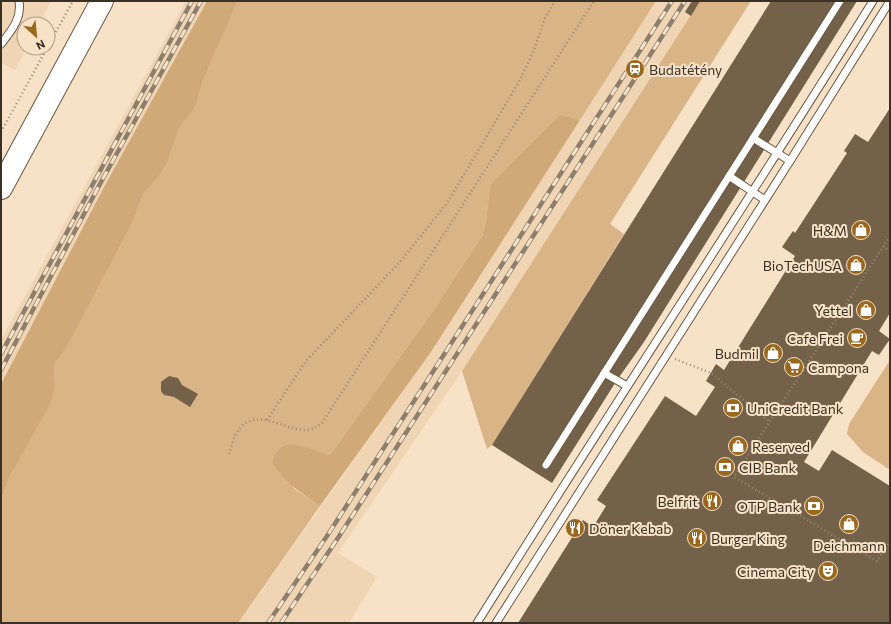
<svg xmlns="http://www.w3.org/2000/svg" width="891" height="624" font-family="Commissioner,sans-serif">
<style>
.built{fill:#f0d5b5}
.green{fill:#d9b487}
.forest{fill:#d0a979}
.building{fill:#74614a}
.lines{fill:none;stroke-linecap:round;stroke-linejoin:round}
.service-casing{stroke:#6c5942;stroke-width:9}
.primary-casing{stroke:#6c5942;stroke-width:24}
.path{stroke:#978875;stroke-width:2.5;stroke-dasharray:1 3;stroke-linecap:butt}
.service{stroke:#fff;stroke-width:7}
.primary{stroke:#fff;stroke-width:22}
.rail-casing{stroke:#8d7f6d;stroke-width:4.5}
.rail{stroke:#f8e2c7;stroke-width:3;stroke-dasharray:9;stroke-linecap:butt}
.labels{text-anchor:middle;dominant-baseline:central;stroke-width:4;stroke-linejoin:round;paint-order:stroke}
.poi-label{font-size:14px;fill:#393026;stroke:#f8e2c7;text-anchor:end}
</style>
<rect width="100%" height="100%" fill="#f8e2c7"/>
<g class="built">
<path d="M1,1H51L39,24H24V48H27L15,70L1,63Z"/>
<path d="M186,1H207L104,187L1,384V340Z"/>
<path d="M656,1H700L462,371L338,553L377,577L349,623H238L431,352Z"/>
</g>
<g class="green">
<path d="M238,1H656L580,120L563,115L490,185L486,221L482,236L432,312L330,455L314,452L303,447L293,488L320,506L238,623H1V499L10,476L55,386L54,365L67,347L133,222L143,195L160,175L168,161L179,129L195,108L203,81Z"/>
<path d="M700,1H751L610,224L624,234L492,445L487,449L462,371Z"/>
<path d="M890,360V470L863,452L847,434L849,424Z"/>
</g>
<g class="forest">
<path d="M207,1H238L203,81L195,108L179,129L168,161L160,175L143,195L133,222L67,347L54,365L55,386L51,402L10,476L1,499V384L104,187Z"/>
<path d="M563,115L580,120L431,352L320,506C301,493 284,482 272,462C283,430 307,451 330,455L432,312L482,236L486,221L490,185L558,117Z"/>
</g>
<g class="building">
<path d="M692,1H700L691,16L685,12Z"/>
<path d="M771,1H857L644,342L617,380L552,483L492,445Z"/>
<path d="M890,108V313L879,331L890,339L879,355L872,351L804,462L819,471L832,450L890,486V623H518L583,520L593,527L606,506L597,500L665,396L696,416L715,387L706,381L716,364L724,370L795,256L782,247L793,231L795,233L847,153L844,151L855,134L868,142Z"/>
<path d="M169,376L178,378L182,385L198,394L190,407L174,397L164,395L161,391V382Z"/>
</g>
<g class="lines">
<defs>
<g id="service">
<path d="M1,44C11,31 22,19 19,1"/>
<path d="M753,138L790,161"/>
<path d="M729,176L765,200"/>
<path d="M604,373L627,386"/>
<path d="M546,465L840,1"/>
<path d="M477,623C607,415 743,210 873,1"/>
<path d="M496,623L790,161L890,1"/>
</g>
<path id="primary" d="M1,188L102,1"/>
</defs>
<use href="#service" class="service-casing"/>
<use href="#primary" class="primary-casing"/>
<g class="path">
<path d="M48,46L73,1"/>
<path d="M1,132L47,48"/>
<path d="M890,236L734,477L877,561L890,542"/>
<path d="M883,246L890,251"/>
<path d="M675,359L711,373L770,422"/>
<path d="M267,420L306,361L400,262L447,203L519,82L534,50L545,18L555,1"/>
<path d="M229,454C232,445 234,434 240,428C258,407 287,432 308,430C314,429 318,426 322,423L594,1"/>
</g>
<use href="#service" class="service"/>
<use href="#primary" class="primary"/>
<defs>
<g id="rail">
<path d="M1,354L192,1"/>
<path d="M1,370L100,184L201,1"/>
<path d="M268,623L327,536L672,1"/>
<path d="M281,623L336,541L685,1"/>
</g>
</defs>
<use href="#rail" class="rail-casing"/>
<use href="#rail" class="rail"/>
</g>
<defs>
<symbol id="station-disc" viewBox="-11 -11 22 22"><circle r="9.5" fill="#9a681c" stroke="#f8e2c7"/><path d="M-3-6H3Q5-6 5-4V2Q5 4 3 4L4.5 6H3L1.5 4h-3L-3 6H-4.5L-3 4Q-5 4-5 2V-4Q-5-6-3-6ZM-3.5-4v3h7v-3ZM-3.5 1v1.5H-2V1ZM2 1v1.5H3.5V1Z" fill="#fff"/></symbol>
<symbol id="shop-disc" viewBox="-11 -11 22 22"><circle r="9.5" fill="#9a681c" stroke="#f8e2c7"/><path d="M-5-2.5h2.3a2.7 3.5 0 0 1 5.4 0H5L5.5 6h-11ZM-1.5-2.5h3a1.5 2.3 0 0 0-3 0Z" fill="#fff"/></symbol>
<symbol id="cafe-disc" viewBox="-11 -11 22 22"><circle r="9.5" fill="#9a681c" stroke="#f8e2c7"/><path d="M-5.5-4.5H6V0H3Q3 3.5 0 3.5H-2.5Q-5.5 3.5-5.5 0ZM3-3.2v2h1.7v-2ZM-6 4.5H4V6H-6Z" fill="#fff"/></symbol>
<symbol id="supermarket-disc" viewBox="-11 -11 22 22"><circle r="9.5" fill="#9a681c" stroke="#f8e2c7"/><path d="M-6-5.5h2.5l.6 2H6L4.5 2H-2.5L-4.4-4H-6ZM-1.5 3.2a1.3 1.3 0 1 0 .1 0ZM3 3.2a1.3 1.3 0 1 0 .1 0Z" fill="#fff"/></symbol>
<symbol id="bank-disc" viewBox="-11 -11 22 22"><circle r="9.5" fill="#9a681c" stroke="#f8e2c7"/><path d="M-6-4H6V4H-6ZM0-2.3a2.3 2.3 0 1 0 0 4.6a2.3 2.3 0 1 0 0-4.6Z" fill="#fff"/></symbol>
<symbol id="restaurant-disc" viewBox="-11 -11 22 22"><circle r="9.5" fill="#9a681c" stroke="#f8e2c7"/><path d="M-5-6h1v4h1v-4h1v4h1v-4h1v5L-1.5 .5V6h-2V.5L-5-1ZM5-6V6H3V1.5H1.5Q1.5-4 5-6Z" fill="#fff"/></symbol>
<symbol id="theatre-disc" viewBox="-11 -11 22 22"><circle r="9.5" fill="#9a681c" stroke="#f8e2c7"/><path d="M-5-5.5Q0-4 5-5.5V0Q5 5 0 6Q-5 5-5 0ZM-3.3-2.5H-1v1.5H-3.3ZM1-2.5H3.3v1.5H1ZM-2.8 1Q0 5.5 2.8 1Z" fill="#fff"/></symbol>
</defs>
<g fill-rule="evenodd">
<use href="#station-disc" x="624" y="58" width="22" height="22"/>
<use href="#shop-disc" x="850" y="219" width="22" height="22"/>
<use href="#shop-disc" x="845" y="254" width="22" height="22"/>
<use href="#shop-disc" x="855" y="299" width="22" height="22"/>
<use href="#cafe-disc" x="846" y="327" width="22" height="22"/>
<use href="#shop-disc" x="762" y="342" width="22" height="22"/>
<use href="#supermarket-disc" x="783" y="356" width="22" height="22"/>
<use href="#bank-disc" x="722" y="397" width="22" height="22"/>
<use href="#shop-disc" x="727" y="435" width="22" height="22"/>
<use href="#bank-disc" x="714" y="456" width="22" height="22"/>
<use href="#restaurant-disc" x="701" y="490" width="22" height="22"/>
<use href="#bank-disc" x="803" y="495" width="22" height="22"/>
<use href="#shop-disc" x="838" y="513" width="22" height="22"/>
<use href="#restaurant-disc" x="564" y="517" width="22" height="22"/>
<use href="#restaurant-disc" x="686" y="527" width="22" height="22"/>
<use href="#theatre-disc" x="817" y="560" width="22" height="22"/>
</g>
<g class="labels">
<g class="poi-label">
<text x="649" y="69" text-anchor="start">Budatétény</text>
<text x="847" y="230">H&amp;M</text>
<text x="842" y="265">BioTechUSA</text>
<text x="852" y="310">Yettel</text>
<text x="843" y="338">Cafe Frei</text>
<text x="759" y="353">Budmil</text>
<text x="808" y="367" text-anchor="start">Campona</text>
<text x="747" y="408" text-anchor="start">UniCredit Bank</text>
<text x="752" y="446" text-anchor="start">Reserved</text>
<text x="739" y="467" text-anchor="start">CIB Bank</text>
<text x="698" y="501">Belfrit</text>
<text x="800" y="506">OTP Bank</text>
<text x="589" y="528" text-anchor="start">Döner Kebab</text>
<text x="711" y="538" text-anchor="start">Burger King</text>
<text x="849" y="545" text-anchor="middle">Deichmann</text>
<text x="814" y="571">Cinema City</text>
</g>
</g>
<rect width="891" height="624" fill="none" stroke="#393026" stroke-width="4"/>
<g transform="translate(36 36) rotate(153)"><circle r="19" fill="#f8e2c7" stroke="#ac9b87"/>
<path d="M0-3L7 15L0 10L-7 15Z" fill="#9a681c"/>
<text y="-6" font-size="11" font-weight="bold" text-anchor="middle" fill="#393026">N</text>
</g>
</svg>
